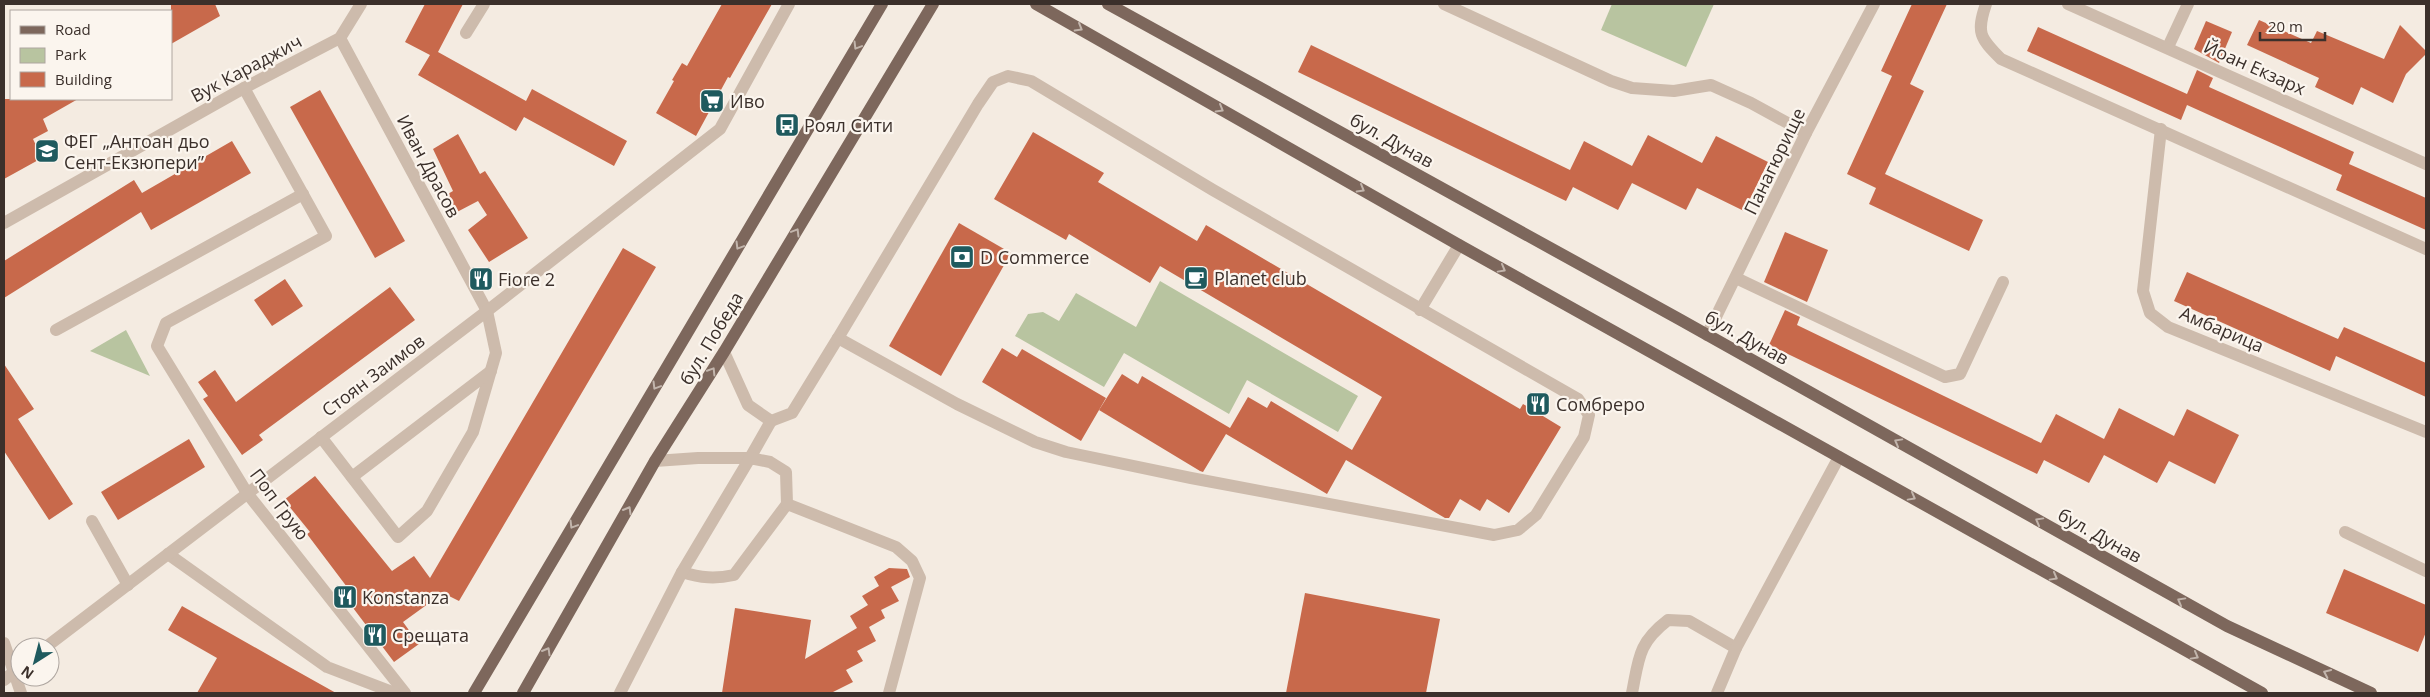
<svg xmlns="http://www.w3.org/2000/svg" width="2430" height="697" font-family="'Open Sans',sans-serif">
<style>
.green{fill:#b8c4a0}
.building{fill:#c8694b}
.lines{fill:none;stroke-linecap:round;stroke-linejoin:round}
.minor{stroke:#cdbbac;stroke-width:12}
.major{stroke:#7d675c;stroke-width:12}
.oneway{stroke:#c2b5ac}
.labels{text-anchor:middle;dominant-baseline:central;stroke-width:4.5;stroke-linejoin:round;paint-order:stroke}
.street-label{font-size:18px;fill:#3b302b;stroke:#fbf5ee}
.poi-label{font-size:18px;fill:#3b302b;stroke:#fbf5ee;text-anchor:start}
</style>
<rect width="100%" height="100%" fill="#f4ebe1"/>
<g class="green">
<path d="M1612,4H1714L1686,67L1601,30Z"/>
<path d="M1160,281L1358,396L1338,432L1247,380L1229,414L1124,353L1104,387L1015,336L1028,314L1043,312L1059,321L1076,293L1136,327Z"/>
<path d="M126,330L150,376L90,351Z"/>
</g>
<g class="building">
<path d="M171,4H215L220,16L171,44Z"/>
<path d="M425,4H463L438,52L526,101L532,89L627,141L614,166L524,117L516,131L418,75L430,55L405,42Z"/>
<path d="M722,4H772L730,78L728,77L696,136L656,113L674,81L672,80L682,63L687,66Z"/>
<path d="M1912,4H1947L1910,84L1924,91L1885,174L1983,220L1969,251L1869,204L1876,188L1847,174L1892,76L1881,71Z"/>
<path d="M2259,20L2311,43L2317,31L2384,59L2400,25L2426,51V54L2406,74L2393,103L2361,87L2353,105L2315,87L2319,78L2247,45Z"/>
<path d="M2206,21L2232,32L2219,63L2194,49Z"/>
<path d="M2038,27L2187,94L2197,70L2213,78L2209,87L2354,152L2349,164L2426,198V230L2336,190L2342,175L2187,105L2181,120L2027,51Z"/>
<path d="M1311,45L1570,170L1584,141L1632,166L1648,135L1702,163L1716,136L1768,162L1744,211L1697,188L1686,210L1632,183L1618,210L1573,187L1566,201L1298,72Z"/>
<path d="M320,90L405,241L375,258L290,107Z"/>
<path d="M4,99H78L43,119L48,131L33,139L42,158L4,179Z"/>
<path d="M1033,132L1104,173L1098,182L1197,241L1206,225L1520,409L1523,404L1561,427L1509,513L1487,499L1480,511L1460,499L1449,518H1445L1346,460L1327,494L1226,434L1203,472L1200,471L1099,410L1122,374L1138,384L1142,376L1230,428L1248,397L1267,408L1271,401L1352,450L1382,397L1160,266L1150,283L1069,234L1066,240L994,199Z"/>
<path d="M458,134L480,174L485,171L528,238L489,262L468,230L487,215L478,201L457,212L446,195L453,191L433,149Z"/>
<path d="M232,141L251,173L151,230L141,212L4,298V261L134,180L142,193Z"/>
<path d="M959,223L1011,253L941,376L889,346Z"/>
<path d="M1785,232L1828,250L1807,302L1764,282Z"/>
<path d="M623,248L656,267L459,601L443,593L403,622L419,644L394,662L341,592L347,587L307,534L310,532L284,500L315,476L392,571L414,556L430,578Z"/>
<path d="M2187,272L2338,339L2344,327L2426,363V397L2336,356L2330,371L2174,301Z"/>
<path d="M285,279L303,306L272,326L254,300Z"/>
<path d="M390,287L415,320L259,435L263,440L242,455L203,399L208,396L198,382L215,370L236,402Z"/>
<path d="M1785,310L1800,317L1797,325L2041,443L2056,414L2104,439L2119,408L2174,436L2187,409L2239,435L2215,484L2169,461L2157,483L2104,455L2089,483L2044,460L2037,474L1769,345Z"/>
<path d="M1002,348L1017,357L1022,349L1106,398L1081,441L982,382Z"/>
<path d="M4,364L34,409L18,419L73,504L49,520L4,451Z"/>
<path d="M189,439L205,467L118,520L101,492Z"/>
<path d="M889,568L907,569L910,577L891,587L899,601L881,610L885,618L869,627L876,641L857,651L863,661L846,670L853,682L831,693H722L735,608L811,620L805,659L857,628L850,616L868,605L862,596L879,586L874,577Z"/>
<path d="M2344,569L2426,605V632L2418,652L2326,613Z"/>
<path d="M1305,593L1440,619L1426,693H1286Z"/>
<path d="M182,606L286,665L336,693H197L217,658L168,630Z"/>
</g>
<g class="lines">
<g class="minor">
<path d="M1444,4L1611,81L1632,88L1674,91L1711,85L1751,103L1806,133"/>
<path d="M1986,4C1976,33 1980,38 2001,59L2426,249"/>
<path d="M2068,4L2426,164"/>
<path d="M466,33L484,4"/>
<path d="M2168,47L2188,4"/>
<path d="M1008,76L1031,81L1213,190L1578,399L1589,415L1584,437L1536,515L1518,530L1494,535L1191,478L1066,452L1035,442L957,404L838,338L978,104L993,82Z"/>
<path d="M244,88L326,236L166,323L157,346L247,493L405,693"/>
<path d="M2161,129L2143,291L2150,313L2168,327L2426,432"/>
<path d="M4,223L244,88L340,38L361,4"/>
<path d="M1736,278L1945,377L1960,374L2003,282"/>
<path d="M1420,310L1459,245"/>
<path d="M56,330L303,194"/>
<path d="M1707,335L1806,133L1874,4"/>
<path d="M724,352L748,405L771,421L792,413L838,338"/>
<path d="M321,437L398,537L427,511L473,432L496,353L487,311L340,38"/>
<path d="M655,461L698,458H750L771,421"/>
<path d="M352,477L491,371"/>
<path d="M92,521L128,585"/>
<path d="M2345,532L2426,571"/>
<path d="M168,554L327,667L395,693"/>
<path d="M682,572C701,578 715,579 734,575L787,504"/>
<path d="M4,643L21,693"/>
<path d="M46,647L487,311L720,129L789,4"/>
<path d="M4,680L20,667"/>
<path d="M620,693L682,572L750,458L770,462L786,472L787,504L896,547L912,561L920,578L889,693"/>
<path d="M1632,693C1639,658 1638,643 1668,620L1689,621L1736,648"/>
<path d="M1717,693L1736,648L1839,457"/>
</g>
<g class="major">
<path d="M1036,4L1459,245L2262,693"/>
<path d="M1108,4L1679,319L2227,626L2371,693"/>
<path d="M474,693L882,4"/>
<path d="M523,693L655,461L724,352L933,4"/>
</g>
</g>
<defs><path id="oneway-chevron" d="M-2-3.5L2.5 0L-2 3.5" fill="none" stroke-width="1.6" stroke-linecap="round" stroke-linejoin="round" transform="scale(1.25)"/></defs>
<g class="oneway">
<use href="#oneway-chevron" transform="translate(1079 28) rotate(30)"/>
<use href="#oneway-chevron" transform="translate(857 46) rotate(121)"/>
<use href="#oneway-chevron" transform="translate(1220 109) rotate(30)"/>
<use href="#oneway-chevron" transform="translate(1361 189) rotate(30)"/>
<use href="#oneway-chevron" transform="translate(796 232) rotate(-59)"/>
<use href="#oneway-chevron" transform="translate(739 246) rotate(121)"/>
<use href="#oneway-chevron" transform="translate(1502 269) rotate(29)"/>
<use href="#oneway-chevron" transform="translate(712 371) rotate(-58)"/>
<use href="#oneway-chevron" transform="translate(656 386) rotate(121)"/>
<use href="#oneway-chevron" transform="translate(1898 442) rotate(-151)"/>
<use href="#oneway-chevron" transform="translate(1912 497) rotate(29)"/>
<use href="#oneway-chevron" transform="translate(628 510) rotate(-60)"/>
<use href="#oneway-chevron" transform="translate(2039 521) rotate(-151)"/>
<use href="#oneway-chevron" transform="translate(573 525) rotate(121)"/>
<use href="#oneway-chevron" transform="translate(2054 577) rotate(29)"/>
<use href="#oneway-chevron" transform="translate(2181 601) rotate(-151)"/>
<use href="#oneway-chevron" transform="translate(547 651) rotate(-60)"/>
<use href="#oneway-chevron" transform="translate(2195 656) rotate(29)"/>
<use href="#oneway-chevron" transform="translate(2327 673) rotate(-155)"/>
</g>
<defs>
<symbol id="supermarket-square" viewBox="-11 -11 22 22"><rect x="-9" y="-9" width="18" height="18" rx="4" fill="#1f5a5e" stroke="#fbf5ee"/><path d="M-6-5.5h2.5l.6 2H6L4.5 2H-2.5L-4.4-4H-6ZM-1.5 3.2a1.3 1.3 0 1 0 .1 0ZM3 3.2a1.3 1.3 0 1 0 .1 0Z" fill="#fff"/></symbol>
<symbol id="bus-square" viewBox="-11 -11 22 22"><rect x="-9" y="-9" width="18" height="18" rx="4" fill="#1f5a5e" stroke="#fbf5ee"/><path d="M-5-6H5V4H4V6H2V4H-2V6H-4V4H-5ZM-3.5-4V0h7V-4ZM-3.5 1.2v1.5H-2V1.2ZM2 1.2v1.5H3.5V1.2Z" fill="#fff"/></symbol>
<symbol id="school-square" viewBox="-11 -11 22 22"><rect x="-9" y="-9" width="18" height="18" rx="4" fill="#1f5a5e" stroke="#fbf5ee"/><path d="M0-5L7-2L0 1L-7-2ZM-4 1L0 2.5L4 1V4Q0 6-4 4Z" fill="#fff"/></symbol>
<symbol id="bank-square" viewBox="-11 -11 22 22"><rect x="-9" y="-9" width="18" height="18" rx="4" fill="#1f5a5e" stroke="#fbf5ee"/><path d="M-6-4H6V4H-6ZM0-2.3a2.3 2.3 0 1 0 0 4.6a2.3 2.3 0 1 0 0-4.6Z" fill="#fff"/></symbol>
<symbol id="cafe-square" viewBox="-11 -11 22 22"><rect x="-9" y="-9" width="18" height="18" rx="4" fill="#1f5a5e" stroke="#fbf5ee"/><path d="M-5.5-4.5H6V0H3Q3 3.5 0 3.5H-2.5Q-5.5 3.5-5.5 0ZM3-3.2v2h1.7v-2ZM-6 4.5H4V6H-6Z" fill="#fff"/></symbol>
<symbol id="restaurant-square" viewBox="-11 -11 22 22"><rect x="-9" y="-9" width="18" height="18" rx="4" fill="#1f5a5e" stroke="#fbf5ee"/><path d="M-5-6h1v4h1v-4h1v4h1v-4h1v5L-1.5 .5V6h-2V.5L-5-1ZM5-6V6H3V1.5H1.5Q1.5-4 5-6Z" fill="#fff"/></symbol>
</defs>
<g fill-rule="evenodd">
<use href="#supermarket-square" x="698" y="87" width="28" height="28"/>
<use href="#bus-square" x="773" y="111" width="28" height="28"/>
<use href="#school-square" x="33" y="137" width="28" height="28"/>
<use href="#bank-square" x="948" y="243" width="28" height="28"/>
<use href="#cafe-square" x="1182" y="264" width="28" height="28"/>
<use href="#restaurant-square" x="467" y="265" width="28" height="28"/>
<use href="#restaurant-square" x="1524" y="390" width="28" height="28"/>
<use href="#restaurant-square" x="331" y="583" width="28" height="28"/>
<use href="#restaurant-square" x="361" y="621" width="28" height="28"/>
</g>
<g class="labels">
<g class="street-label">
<text transform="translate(2255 67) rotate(24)">Йоан Екзарх</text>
<text transform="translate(246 68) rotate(-28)">Вук Караджич</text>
<text transform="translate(1392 140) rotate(29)">бул. Дунав</text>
<text transform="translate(1774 161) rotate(-64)">Панагюрище</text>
<text transform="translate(429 166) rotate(62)">Иван Драсов</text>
<text transform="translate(2222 329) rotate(23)">Амбарица</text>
<text transform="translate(1747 337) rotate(29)">бул. Дунав</text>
<text transform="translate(711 338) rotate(-59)">бул. Победа</text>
<text transform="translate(373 375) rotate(-37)">Стоян Заимов</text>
<text transform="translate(280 504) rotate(53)">Поп Грую</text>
<text transform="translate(2100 535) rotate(29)">бул. Дунав</text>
</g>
<g class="poi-label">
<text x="730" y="101">Иво</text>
<text x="804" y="125">Роял Сити</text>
<text x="64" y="141">ФЕГ „Антоан дьо<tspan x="64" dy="21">Сент-Екзюпери”</tspan></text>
<text x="980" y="257">D Commerce</text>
<text x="1214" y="278">Planet club</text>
<text x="498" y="279">Fiore 2</text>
<text x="1556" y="404">Сомбреро</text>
<text x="362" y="597">Konstanza</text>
<text x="392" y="635">Срещата</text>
</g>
</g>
<rect width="2430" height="697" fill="none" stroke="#3b302b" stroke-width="10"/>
<rect x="10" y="10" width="162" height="90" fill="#fbf5ee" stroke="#aea6a0"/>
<rect x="20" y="26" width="25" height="8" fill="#7d675c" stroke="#aea6a0"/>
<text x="55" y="35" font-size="15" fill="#3b302b">Road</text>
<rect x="20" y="48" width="25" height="15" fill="#b8c4a0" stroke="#aea6a0"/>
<text x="55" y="60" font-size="15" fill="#3b302b">Park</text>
<rect x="20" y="72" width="25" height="15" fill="#c8694b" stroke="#aea6a0"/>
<text x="55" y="85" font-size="15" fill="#3b302b">Building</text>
<g transform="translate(35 662) rotate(216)"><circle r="24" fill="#fbf5ee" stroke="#aea6a0"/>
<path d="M0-4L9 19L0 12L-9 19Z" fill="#1f5a5e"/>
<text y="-8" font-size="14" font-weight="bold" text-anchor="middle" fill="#3b302b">N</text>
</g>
<path d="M2260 32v8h65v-8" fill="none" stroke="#3b302b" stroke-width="2.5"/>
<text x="2268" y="32" font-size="15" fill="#3b302b" stroke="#fbf5ee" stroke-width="4" paint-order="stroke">20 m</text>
</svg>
